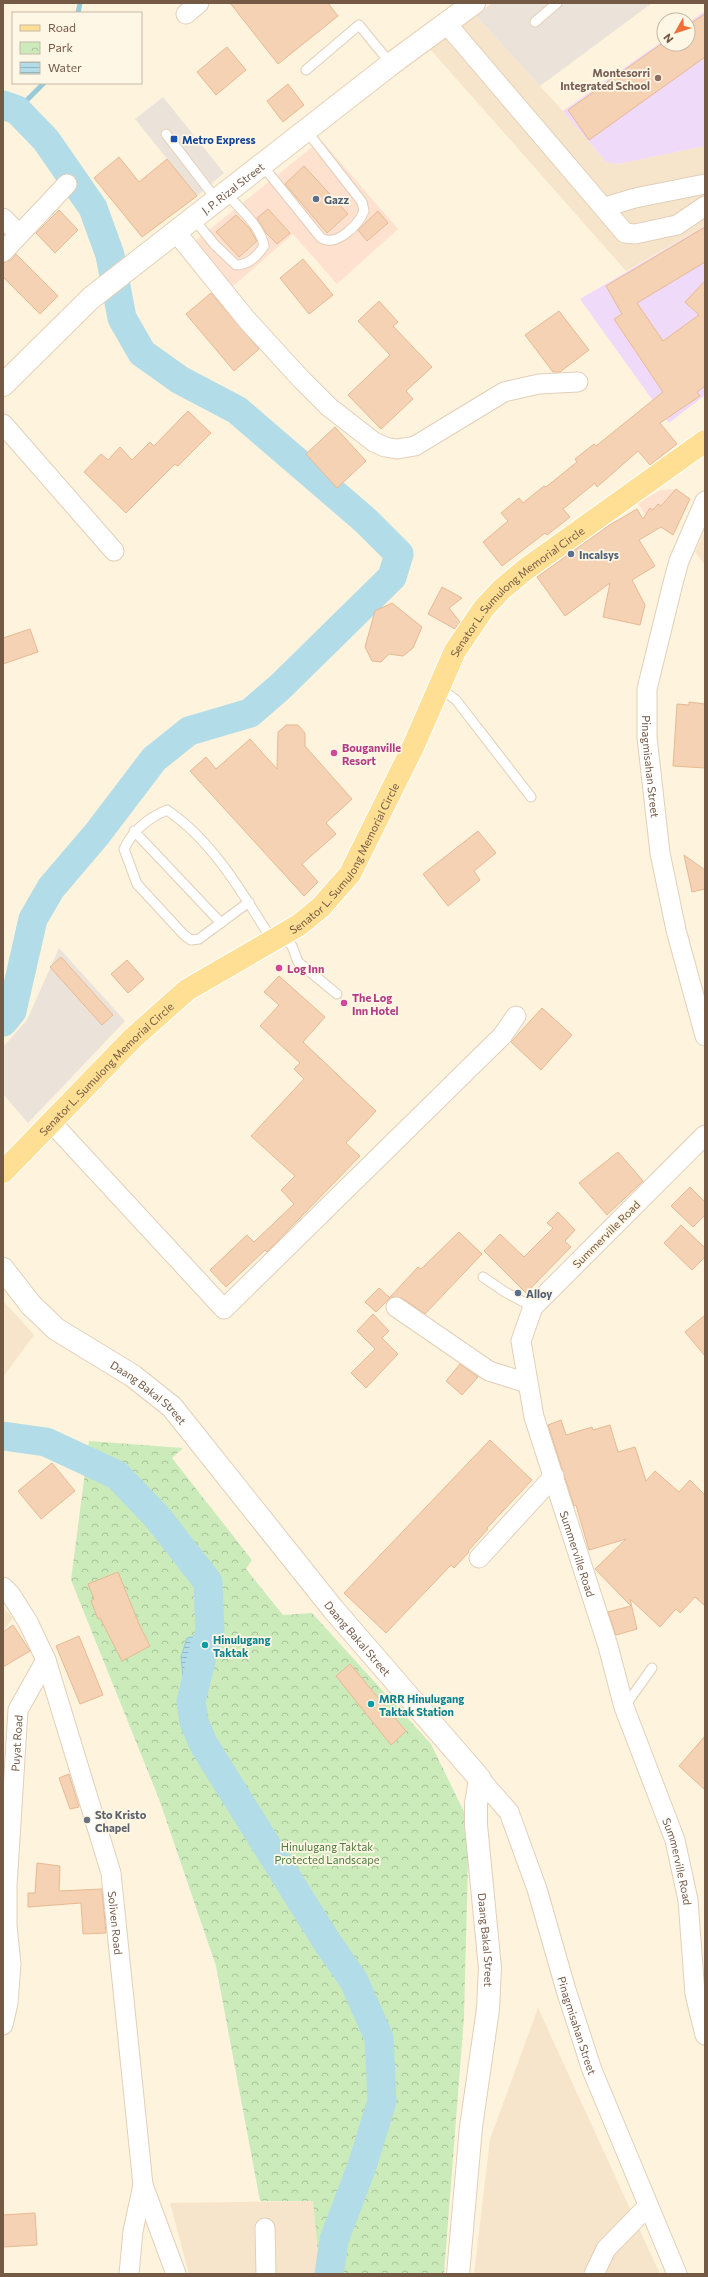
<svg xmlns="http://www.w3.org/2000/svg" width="708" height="2277" font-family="Commissioner,sans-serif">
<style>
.residential{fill:#f6e5cb}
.commercial{fill:#ffe1d0}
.industrial{fill:#ebe3da}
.education{fill:#f0daf9}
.park{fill:url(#park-crowns)}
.water{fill:url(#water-rules);stroke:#97cbda}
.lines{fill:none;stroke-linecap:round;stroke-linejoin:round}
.stream{stroke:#97cbda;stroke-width:5}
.river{stroke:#b1dce8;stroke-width:29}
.building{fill:#f5d2b3;stroke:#e8b992}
.service-casing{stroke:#e2cfb9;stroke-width:11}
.minor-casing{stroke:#e2cfb9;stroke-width:21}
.tertiary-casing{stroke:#e2cfb9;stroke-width:24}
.secondary-casing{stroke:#e7d1b7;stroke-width:24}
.primary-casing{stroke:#fff;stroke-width:24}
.service{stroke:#fff;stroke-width:9}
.minor{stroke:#fff;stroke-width:19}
.tertiary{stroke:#fff;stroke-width:22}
.secondary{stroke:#fff;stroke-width:22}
.primary{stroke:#ffdf93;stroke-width:22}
.education-dot{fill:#8d6e63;stroke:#fff7e5;stroke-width:1.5}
.transit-dot{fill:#1a4fb4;stroke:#fff7e5;stroke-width:1.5}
.service-dot{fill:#5c6f8a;stroke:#fff7e5;stroke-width:1.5}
.hotel-dot{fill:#d1479c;stroke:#fff7e5;stroke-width:1.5}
.culture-dot{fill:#0f9aa8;stroke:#fff7e5;stroke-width:1.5}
.worship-dot{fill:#6b7280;stroke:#fff7e5;stroke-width:1.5}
.labels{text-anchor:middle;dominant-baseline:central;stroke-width:3.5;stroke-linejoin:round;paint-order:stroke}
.education-label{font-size:11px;font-weight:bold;fill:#785e54;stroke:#fff7e5;text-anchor:end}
.transit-label{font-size:11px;font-weight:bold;fill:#164399;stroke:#fff7e5;text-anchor:start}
.street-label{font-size:11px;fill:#745945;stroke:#fff7e5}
.service-label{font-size:11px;font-weight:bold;fill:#4e5e75;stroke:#fff7e5;text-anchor:start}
.hotel-label{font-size:11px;font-weight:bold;fill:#b23c85;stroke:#fff7e5;text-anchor:start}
.culture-label{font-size:11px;font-weight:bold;fill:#0d838f;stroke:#fff7e5;text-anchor:start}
.worship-label{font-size:11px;font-weight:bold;fill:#5b616d;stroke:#fff7e5;text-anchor:start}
.park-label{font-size:11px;fill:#4a7b3c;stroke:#fff7e5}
</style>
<defs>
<pattern id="park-crowns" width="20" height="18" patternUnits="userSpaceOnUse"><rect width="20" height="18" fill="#cbebbb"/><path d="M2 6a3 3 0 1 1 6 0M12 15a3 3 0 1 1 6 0" fill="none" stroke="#a9c19a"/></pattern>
<pattern id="water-rules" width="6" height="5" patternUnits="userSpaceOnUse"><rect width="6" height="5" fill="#b1dce8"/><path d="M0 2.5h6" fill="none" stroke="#95b5be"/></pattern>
</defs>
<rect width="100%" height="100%" fill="#fef3dd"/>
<g class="residential">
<path d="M475,15L563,111L606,162L618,164L705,146V226L626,271L430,49Z"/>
<path d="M705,530V565L695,552Z"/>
<path d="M3,1301L34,1335L3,1377Z"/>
<path d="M3,1608L13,1618L3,1631Z"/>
<path d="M538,2008L660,2274H474L490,2139Z"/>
<path d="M313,2201L320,2274H189L170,2203Z"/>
</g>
<g class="commercial">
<path d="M321,140L398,229L337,284L293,234L232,287L194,242Z"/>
<path d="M676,489L690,499L673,535L645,515L638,503L661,490Z"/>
</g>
<g class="industrial">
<path d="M492,3H652L540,86L475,15Z"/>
<path d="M163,97L224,173L197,196L135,119Z"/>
<path d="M59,948L125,1021L28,1123L3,1094V1047L27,1020Z"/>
</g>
<g class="education">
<path d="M705,11V146L618,164L606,162L563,111L664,40V44H688V23Z"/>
<path d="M705,226V395L669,423L580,299Z"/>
</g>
<path class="park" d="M89,1441L183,1448L172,1458L252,1560L246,1569L283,1615L312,1613L431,1744L469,1822L464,2017L444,2274H320L313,2201H260L216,1966L159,1799L71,1580Z"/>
<path class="water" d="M210,1633L222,1638L213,1656L212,1669L202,1685L199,1699V1721L204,1745L187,1722L181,1657L187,1638Z"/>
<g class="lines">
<g class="stream">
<path d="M78,13L80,3"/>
<path d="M17,110L44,83"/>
</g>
<g class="river">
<path d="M3,105L17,110L46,140L93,208L110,255L122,318L142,353L180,380L237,410L365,520L399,554L392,577L280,687L250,713L189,731L154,759L97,834L51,888L33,919L12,1011L3,1022"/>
<path d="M3,1436L46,1442L117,1475L158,1518L208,1582L210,1633L205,1645L191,1701L194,1722L204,1745L327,1942L354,1981L379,2038L382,2101L362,2166L334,2240L329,2274"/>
</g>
</g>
<g class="building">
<path d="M230,3H328L338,16L278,64Z"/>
<path d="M705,14V57L589,140L568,110L664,42V44H688V25Z"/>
<path d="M227,47L246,70L216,95L197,72Z"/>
<path d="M288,84L304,105L283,122L267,101Z"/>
<path d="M119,157L139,182L167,159L197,196L142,237L94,178Z"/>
<path d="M304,166L348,214L327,233L285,184Z"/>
<path d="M268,209L290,233L277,244L266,233L257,218Z"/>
<path d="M59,210L78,230L55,253L36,233Z"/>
<path d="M378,211L388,223L367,241L358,230Z"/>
<path d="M236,215L249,228L257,241L239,257L216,232Z"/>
<path d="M705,227V262L637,303L663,341L699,315L685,302L705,281V386L697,392L700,396L660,423L677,444L650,465L638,451L597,487L595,483L563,509L570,517L547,535L545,533L502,566L483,542L508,521L501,513L519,498L523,503L544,486L546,487L577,462L575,459L594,444L596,446L663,392L614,319L622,314L606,286Z"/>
<path d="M16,254L58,296L40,314L3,277V263L11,260Z"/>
<path d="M303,259L333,295L309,314L280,278Z"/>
<path d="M211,293L259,349L234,371L186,314Z"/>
<path d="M379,301L398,322L393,326L432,367L406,391L413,399L381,429L348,395L390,355L358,321Z"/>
<path d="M559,311L589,350L560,372H553L525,335Z"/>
<path d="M188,411L211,433L178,466L175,464L126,513L84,472L101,454L108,460L120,447L132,460L150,442L154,446Z"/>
<path d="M335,427L366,461L337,488L306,454Z"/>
<path d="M676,489L690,499L673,535L661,527L639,540L655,566L632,580L645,605L640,625L603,617L610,583L565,616L537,577L608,526L637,509L643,519L650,508L653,510L658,504L661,506Z"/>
<path d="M442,587L462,598L449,608L460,622L455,629L428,614Z"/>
<path d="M392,603L422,627L413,648L403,656L389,654L381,662L372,661L365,647L375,611Z"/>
<path d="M30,629L38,652L3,664V638Z"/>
<path d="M689,702L705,704V768L673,766L677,704L689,705Z"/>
<path d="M286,725H298L305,733V746L352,799L326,823L336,834L302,864L318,882L304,896L190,771L206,757L216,769L250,739L277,769L278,732Z"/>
<path d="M478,831L496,853L474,871L480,880L448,906L423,874Z"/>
<path d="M684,855L705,870V889L692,892Z"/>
<path d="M61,957L113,1015L102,1025L50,967Z"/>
<path d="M127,960L144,979L128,993L111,974Z"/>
<path d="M279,976L325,1017L303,1042L376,1111L346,1143L360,1156L267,1252L265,1250L226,1287L210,1270L247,1235L254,1242L294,1204L281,1190L295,1176L251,1136L304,1079L294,1069L300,1063L260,1026L279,1005L264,992Z"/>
<path d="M542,1008L572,1035L541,1070L511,1042Z"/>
<path d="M618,1152L643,1181L607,1215L579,1183Z"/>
<path d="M690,1187L705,1202V1215L693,1227L671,1206Z"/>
<path d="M558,1212L575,1230L565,1241L571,1247L526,1293L484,1251L500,1234L524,1257L553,1228L547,1223Z"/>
<path d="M681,1225L705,1248V1257L692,1270L664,1243Z"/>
<path d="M459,1232L482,1254L425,1314L402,1298L390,1297L418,1267L421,1269Z"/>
<path d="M379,1288L390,1298L376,1312L365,1302Z"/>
<path d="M373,1314L389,1331L382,1338L398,1354L366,1388L351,1373L375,1349L357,1331Z"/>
<path d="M705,1315V1356L685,1332Z"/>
<path d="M460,1364L478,1377L462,1395L446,1381Z"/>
<path d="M561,1420L566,1435L592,1427L593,1430L610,1425L618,1452L635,1447L646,1481L655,1471L679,1492L690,1480L705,1495V1606L695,1597L680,1613L676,1609L660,1627L630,1599L637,1629L616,1635L608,1612L631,1606L595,1569L626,1539L589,1550L576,1505L574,1506L548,1425Z"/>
<path d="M490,1440L532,1480L487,1528L488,1529L468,1551L469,1552L454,1568L451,1565L386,1633L344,1593Z"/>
<path d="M52,1463L75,1491L41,1519L18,1491Z"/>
<path d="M118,1572L139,1624L150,1646L122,1661L100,1618L98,1619L91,1601L94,1599L88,1584Z"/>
<path d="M13,1625L30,1651L3,1667V1632Z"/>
<path d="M79,1636L103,1695L80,1704L56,1646Z"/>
<path d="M350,1664L406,1731L391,1745L336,1676Z"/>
<path d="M705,1736V1790L679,1766Z"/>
<path d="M69,1774L79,1807L70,1809L59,1778Z"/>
<path d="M37,1863L60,1866L59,1891L102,1889L106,1933L83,1934L81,1903L28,1907V1893H35Z"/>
<path d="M35,2213L37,2245L3,2247V2215Z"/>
</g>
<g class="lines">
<defs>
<g id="service">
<path d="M535,22L557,3"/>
<path d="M306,70L359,25L391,64"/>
<path d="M166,134L216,199"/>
<path d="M262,165L321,238C336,247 358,226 364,211L362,202L306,130"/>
<path d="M193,218L215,245L236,265C249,265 257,256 264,246C261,226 238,207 225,192"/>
<path d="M439,687L456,700L531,797"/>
<path d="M134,831L221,923"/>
<path d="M249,902L199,939L191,940L184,935L137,884L124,849C133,830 148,818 167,810C213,841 243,894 272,940"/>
<path d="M282,935L292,946L298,962L337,994"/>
<path d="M483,1277L505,1292L533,1307"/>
<path d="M625,1706L652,1668"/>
</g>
<g id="minor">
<path d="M186,14L199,3"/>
<path d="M446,23L625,233L635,234L677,225L705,206"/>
<path d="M605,207L635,198L705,184"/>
<path d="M3,218L19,234"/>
<path d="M175,231L247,320L301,379L329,407L374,442L385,447L397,449L415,446L504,392L539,384L578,382"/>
<path d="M3,252L67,184"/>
<path d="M3,424L114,551"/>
<path id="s1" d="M705,501L679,561L673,583L647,689V737L660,853L676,930L705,1036"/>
<path d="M52,1123L224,1309L502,1036L516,1016"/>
<path id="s2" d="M705,1135L533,1307L521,1341L534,1417L608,1646L624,1707L675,1840L688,1900L695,1994L705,2035"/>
<path d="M396,1307L489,1371L527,1383"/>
<path d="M479,1558L554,1476"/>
<path id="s3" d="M3,1587L11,1595L28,1622L46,1660L111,1873L143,2185L176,2274"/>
<path id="s4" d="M480,1779L509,1812L537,1889L566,1990L592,2070L677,2274"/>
<path id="s5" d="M3,2025L8,2003L11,1964L7,1926V1886L18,1710L46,1660"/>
<path d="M265,2228L266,2274"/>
<path d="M129,2274L133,2231L143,2185"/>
<path d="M594,2274L606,2249L648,2206"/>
</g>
<g id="tertiary">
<path id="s6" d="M3,1269L31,1305L56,1329L133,1376L172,1407L333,1609L480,1779L476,1804V1825L490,1968L488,2009L471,2127L458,2274"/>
</g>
<g id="secondary">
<path id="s7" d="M3,385L91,298L391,64L474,3"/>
</g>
<g id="primary">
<path id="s8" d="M3,1172L133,1038L187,990L299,925L321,907L350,874L413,747L455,651L484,608L502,589L526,569L705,441"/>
</g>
</defs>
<use href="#service" class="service-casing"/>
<use href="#minor" class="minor-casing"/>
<use href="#tertiary" class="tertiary-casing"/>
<use href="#secondary" class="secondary-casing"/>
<use href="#primary" class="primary-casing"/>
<use href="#service" class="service"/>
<use href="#minor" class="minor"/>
<use href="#tertiary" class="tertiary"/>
<use href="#secondary" class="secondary"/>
<use href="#primary" class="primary"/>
</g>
<circle class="education-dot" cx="658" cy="78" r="4"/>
<rect class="transit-dot" x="170" y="135" width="8" height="8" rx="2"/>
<g class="service-dot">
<circle cx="316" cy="199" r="4"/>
<circle cx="571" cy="554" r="4"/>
<circle cx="518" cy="1293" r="4"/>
</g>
<g class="hotel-dot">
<circle cx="334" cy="753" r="4"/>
<circle cx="279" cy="968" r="4"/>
<circle cx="344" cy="1003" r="4"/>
</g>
<g class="culture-dot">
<circle cx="205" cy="1645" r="4"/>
<circle cx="371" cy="1704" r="4"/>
</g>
<circle class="worship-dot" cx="87" cy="1820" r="4"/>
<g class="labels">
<g class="education-label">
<text x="650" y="72">Montesorri<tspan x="650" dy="13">Integrated School</tspan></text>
</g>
<g class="transit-label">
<text x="182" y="139">Metro Express</text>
</g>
<g class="street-label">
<text stroke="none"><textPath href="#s7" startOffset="303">J. P. Rizal Street</textPath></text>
<text stroke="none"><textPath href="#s8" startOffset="794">Senator L. Sumulong Memorial Circle</textPath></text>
<text stroke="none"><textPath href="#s1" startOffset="275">Pinagmisahan Street</textPath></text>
<text stroke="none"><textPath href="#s8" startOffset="470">Senator L. Sumulong Memorial Circle</textPath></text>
<text stroke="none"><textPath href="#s8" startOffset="146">Senator L. Sumulong Memorial Circle</textPath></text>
<text transform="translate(606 1234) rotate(-45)">Summerville Road</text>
<text stroke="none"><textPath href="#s6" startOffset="193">Daang Bakal Street</textPath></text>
<text stroke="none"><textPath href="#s2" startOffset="500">Summerville Road</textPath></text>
<text stroke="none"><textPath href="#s6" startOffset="517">Daang Bakal Street</textPath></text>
<text stroke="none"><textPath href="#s5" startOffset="283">Puyat Road</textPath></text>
<text stroke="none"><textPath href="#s2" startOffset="824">Summerville Road</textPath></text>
<text stroke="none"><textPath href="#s3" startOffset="358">Soliven Road</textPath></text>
<text stroke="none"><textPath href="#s6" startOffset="865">Daang Bakal Street</textPath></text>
<text stroke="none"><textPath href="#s4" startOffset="268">Pinagmisahan Street</textPath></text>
</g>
<g class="service-label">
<text x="324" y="199">Gazz</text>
<text x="579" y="554">Incalsys</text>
<text x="526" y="1293">Alloy</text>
</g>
<g class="hotel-label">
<text x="342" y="747">Bouganville<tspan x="342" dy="13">Resort</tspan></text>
<text x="287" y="968">Log Inn</text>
<text x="352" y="997">The Log<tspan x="352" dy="13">Inn Hotel</tspan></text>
</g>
<g class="culture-label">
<text x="213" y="1639">Hinulugang<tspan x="213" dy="13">Taktak</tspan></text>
<text x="379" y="1698">MRR Hinulugang<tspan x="379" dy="13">Taktak Station</tspan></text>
</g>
<g class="worship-label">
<text x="95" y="1814">Sto Kristo<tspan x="95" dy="13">Chapel</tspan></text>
</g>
<g class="park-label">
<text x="327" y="1846">Hinulugang Taktak<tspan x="327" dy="13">Protected Landscape</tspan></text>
</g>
</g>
<rect width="708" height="2277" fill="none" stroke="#745945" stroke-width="8"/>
<rect x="12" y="12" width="130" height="72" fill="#fff7e5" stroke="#c7b8a5"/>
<rect x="20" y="25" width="20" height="6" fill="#ffdf93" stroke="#c7b8a5"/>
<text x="48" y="32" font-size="12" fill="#745945">Road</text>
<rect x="20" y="42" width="20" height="12" fill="url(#park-crowns)" stroke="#c7b8a5"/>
<text x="48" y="52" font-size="12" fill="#745945">Park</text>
<rect x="20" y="62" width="20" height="12" fill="url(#water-rules)" stroke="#c7b8a5"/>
<text x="48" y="72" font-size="12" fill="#745945">Water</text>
<g transform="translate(676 32) rotate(231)"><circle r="19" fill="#fff7e5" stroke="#c7b8a5"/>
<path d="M0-3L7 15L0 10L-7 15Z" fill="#f06f39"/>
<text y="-6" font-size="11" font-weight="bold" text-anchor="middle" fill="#745945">N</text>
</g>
</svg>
